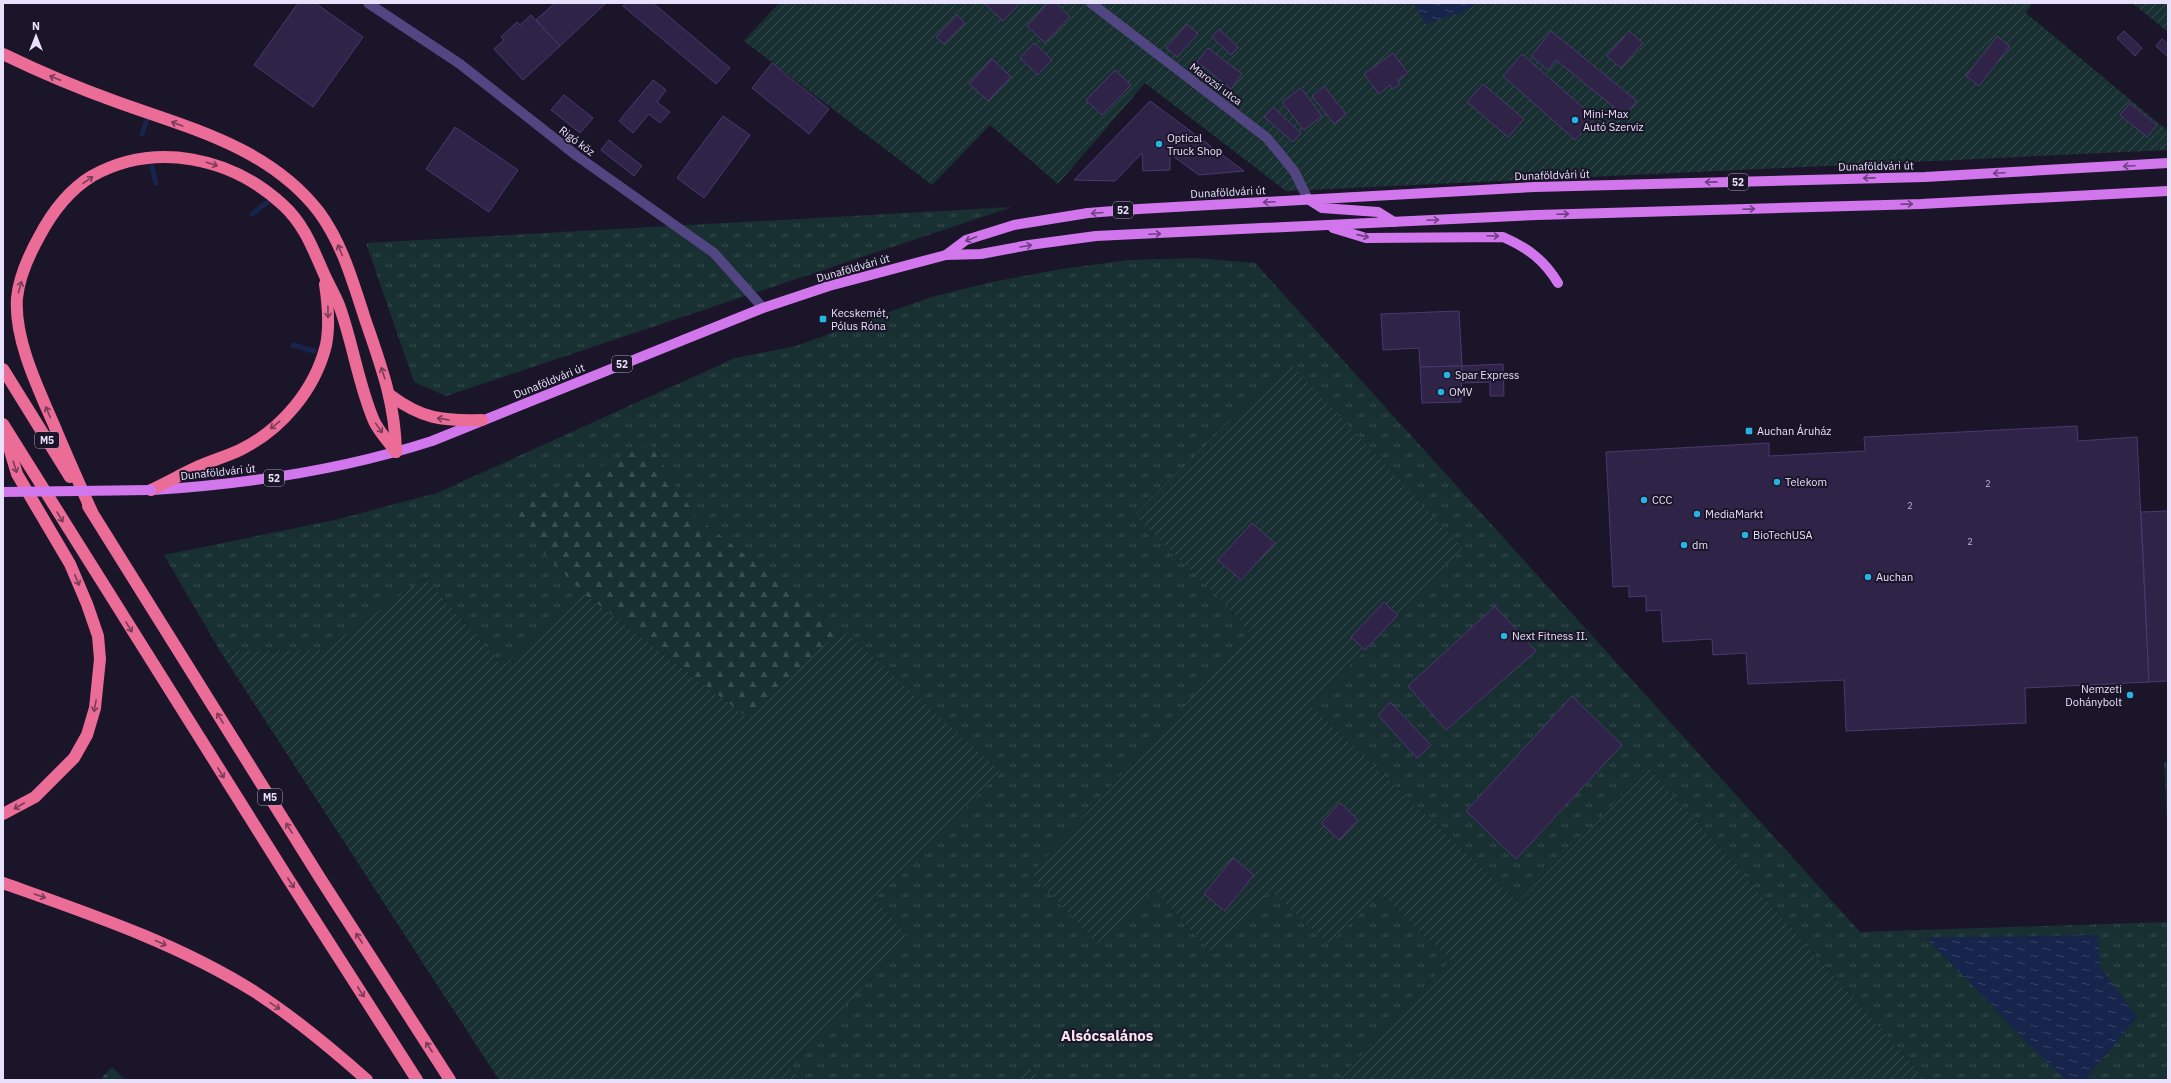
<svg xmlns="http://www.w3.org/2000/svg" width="2171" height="1083" font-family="'IBM Plex Sans',sans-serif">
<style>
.grass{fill:url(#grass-tufts)}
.forest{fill:url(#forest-firs)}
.garden{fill:url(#garden-furrows)}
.water{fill:url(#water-ripples)}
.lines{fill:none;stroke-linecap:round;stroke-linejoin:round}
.stream{stroke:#17244b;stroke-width:5}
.building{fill:#302348;stroke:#4c3871}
.minor{stroke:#514682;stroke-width:10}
.major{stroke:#d276ed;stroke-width:10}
.highway{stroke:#eb6c96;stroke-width:12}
.major-bridge{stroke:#d276ed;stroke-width:10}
.oneway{stroke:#793c5a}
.oneway2{stroke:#6d4181}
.poi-dot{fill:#26b4e2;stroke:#1b1529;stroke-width:1.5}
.labels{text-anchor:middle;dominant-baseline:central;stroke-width:4;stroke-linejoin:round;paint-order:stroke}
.number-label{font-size:9px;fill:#bab2ce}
.shield{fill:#1b1529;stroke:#aaa4bc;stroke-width:1}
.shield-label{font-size:10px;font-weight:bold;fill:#e8e1fb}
.street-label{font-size:11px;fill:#e8e1fb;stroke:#1b1529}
.poi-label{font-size:11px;fill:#e8e1fb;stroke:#1b1529;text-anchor:start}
.district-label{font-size:15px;font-weight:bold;fill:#fbe3ef;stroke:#1b1529}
</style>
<defs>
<pattern id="grass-tufts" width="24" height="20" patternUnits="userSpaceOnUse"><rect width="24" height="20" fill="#183032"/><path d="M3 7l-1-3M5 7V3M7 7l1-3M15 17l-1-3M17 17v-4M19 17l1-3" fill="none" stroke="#3a4e51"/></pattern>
<pattern id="forest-firs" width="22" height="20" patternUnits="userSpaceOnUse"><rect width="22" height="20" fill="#183032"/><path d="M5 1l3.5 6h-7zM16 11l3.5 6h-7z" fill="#3a4e51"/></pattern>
<pattern id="garden-furrows" width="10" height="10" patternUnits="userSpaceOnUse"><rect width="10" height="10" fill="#183032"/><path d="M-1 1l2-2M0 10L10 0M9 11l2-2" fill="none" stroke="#3a4e51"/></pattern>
<pattern id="water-ripples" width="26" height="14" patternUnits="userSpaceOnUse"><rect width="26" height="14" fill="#17244b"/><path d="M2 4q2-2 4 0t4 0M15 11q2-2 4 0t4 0" fill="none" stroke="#394466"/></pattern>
</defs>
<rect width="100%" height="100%" fill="#1b1529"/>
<g class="grass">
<path d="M1012,207L446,396L414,382L366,243Z"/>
<path d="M1195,258L1255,263L1860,932L2168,922V1080H1926L1649,768L1518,902L1311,706L1463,548L1228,607L1250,633L1031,874L1100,945L1153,889L1212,954L1270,889L1329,943L1381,894L1450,960L1338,1080H1041L1028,1065L1013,1080H803L789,1067L909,937L874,898L1001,772L584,595L503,666L425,578L323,650L220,651L164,555L335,520L437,493L735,358L796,346L931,297L992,282L1062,269L1128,260Z"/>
<path d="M2164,762H2168V840Z"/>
</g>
<g class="forest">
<path d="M650,444L696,517L842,629L747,717L584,594L504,511Z"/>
<path d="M112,1067L125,1080H100Z"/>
</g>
<g class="garden">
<path d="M779,3H2032L2026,13L2168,131V150L1286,191L1145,83L1058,184L990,125L932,185L744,41Z"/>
<path d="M2132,3H2168V32Z"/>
<path d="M1293,366L1463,548L1311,706L1518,902L1649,768L1926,1080H1338L1450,960L1381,894L1329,944L1270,890L1212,954L1153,889L1100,946L1031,874L1250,633L1228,607L1135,515L1230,420Z"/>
<path d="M425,578L503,666L584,594L747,717L842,629L1001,772L874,898L909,937L789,1067L803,1080H499L220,651L323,650Z"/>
<path d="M1028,1065L1041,1080H1013Z"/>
</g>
<g class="water">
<path d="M1414,3H1478L1462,12L1426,24Z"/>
<path d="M2098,935L2100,966L2137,1017L2085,1080H2066C2018,1034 1973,985 1926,938Z"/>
</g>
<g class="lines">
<g class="stream">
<path d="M142,134L147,120"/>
<path d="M152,167L156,183"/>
<path d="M252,214L269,201"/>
<path d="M293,345L314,351"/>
</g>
</g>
<g class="building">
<path d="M298,3H315L363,37L313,107L254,65Z"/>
<path d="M555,3H606L560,46L536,20Z"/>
<path d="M626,3H653L730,68L716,84L623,6Z"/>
<path d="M988,3H1020L1003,21L986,5Z"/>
<path d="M1048,3H1056L1070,17L1045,43L1027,26Z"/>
<path d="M531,15L560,46L523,80L494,49L504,40L501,37L517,22L520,25Z"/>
<path d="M957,15L965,23L944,44L936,37Z"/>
<path d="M1187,24L1198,34L1177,57L1166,48Z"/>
<path d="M1219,29L1238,47L1231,55L1212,37Z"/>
<path d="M1551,31L1637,101L1625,116L1556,60L1548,70L1531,56Z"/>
<path d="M1629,31L1643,43L1621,68L1607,56Z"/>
<path d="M2124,31L2142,48L2135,56L2117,38Z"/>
<path d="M1997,36L2010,46L1979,86L1966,76Z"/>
<path d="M2162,39L2168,44V57L2156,46Z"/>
<path d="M1034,43L1052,60L1038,75L1020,58Z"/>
<path d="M1208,48L1242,74L1231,89L1197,62Z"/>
<path d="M1393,53L1408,73L1397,80L1400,84L1393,89L1390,85L1379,94L1364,74Z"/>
<path d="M1522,54L1595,118L1575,140L1503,76Z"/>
<path d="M992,59L1011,77L988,101L969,84Z"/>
<path d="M772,63L829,109L809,134L752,88Z"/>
<path d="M1115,70L1131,85L1102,115L1086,100Z"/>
<path d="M653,80L666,90L657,102L670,112L660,123L649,114L633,133L619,121Z"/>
<path d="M1483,84L1524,119L1508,137L1467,102Z"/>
<path d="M1324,86L1346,114L1334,124L1312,96Z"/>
<path d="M1301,88L1322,116L1304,130L1282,102Z"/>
<path d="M564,95L593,118L580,133L551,110Z"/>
<path d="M1150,101L1244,171L1199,175L1170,154V170L1143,171L1142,153L1115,181L1074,180Z"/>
<path d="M2130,103L2157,125L2147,137L2120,115Z"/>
<path d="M1273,107L1301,133L1293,142L1264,117Z"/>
<path d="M723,116L750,135L704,198L677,178Z"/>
<path d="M455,127L518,170L489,212L426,169Z"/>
<path d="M609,140L642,166L634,176L601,150Z"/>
<path d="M1459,311L1462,366L1420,367L1419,348L1383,350L1381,314Z"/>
<path d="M1503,364L1504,396H1490V382L1461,383L1462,366Z"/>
<path d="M1462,366L1461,402L1422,403L1420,367Z"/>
<path d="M2077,426L2078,441L2137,437L2149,682L2025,688L2026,723L1846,731L1844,680L1748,684L1746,653L1713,655L1712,639L1663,642L1661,610L1646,611V596L1629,597V586L1613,587L1606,452L1769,443V456L1865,451L1864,437Z"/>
<path d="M2168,511V681L2149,682L2141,512Z"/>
<path d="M1252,523L1275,543L1241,580L1218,560Z"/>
<path d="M1384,602L1398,615L1365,650L1351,637Z"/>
<path d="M1495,606L1536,651L1446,730L1408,686Z"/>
<path d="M1572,696L1622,745L1516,859L1466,811Z"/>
<path d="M1390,702L1431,745L1417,758L1378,715Z"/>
<path d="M1340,803L1358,820L1339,840L1321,823Z"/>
<path d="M1233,858L1254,875L1225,911L1204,894Z"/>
</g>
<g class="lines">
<g class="minor">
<path d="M368,3L460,64L577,156L714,253L763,308"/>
<path d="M1091,3L1267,138L1294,171L1308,199"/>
</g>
<g class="major">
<path d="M1308,199L1322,208L1378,212L1394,222"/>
<path d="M1333,228L1366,238L1503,237C1528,248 1544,260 1558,283"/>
<path d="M946,255L966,240L1014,225L1088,213L1139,209L1535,187L1925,177L2168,163"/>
<path d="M153,490C248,484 342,470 432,441L763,308L829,286L946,255L981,254L1029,245L1096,236L1537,215L1921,204L2168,191"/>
</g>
<g class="highway">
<path d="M3,54C40,72 78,88 117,102C189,128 269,147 319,212C342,243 353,282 365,319C381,366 395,402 396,452"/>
<path d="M3,369L70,477"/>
<path d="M390,395C422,419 442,421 482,420"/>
<path d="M3,424L289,880L417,1080"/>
<path d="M151,490C166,483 180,475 195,468C210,461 225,457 240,450C281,430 315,390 326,345C330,325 328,304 325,284"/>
<path d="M88,506L320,878L450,1080"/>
<path d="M92,512C79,483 66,454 54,425C38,388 14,339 17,298C19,277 29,255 39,237C51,214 69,190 92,176C155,141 231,157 283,205C304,224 313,249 324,274C329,285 335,295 339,305C353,343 358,384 374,421C379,432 389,442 396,452"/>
<path d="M3,814L35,797L74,758L87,735L95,708L100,659L98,636L87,604L70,564L17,474L5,434"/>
<path d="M3,883C90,914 177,943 255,992C295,1018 331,1048 367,1080"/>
</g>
<path class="major-bridge" d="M3,492L151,490"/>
</g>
<defs><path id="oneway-shaft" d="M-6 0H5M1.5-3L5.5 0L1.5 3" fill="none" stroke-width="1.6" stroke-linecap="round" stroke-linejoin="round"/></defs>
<g class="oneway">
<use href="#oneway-shaft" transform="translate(55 78) rotate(-158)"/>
<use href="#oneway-shaft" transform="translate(177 124) rotate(-160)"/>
<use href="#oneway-shaft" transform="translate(212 164) rotate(18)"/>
<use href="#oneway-shaft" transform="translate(88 180) rotate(-35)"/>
<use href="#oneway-shaft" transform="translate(340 250) rotate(-113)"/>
<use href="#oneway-shaft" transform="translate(20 287) rotate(-75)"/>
<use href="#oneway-shaft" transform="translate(328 312) rotate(89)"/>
<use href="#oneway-shaft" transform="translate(383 373) rotate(-108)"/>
<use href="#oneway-shaft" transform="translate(48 412) rotate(-113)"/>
<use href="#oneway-shaft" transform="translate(443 419) rotate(-172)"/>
<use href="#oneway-shaft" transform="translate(275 425) rotate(142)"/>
<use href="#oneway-shaft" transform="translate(379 428) rotate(55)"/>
<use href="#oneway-shaft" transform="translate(15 467) rotate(73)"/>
<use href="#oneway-shaft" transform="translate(60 517) rotate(59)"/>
<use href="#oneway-shaft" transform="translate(77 580) rotate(67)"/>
<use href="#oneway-shaft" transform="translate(129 627) rotate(58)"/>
<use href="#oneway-shaft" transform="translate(95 706) rotate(101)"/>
<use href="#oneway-shaft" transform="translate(220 718) rotate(-122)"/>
<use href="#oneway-shaft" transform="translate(221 773) rotate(58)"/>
<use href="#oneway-shaft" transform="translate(19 806) rotate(150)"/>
<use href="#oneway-shaft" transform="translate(289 828) rotate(-122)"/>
<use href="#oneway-shaft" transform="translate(291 883) rotate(57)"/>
<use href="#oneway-shaft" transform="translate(40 896) rotate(19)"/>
<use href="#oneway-shaft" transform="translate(359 938) rotate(-123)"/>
<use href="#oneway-shaft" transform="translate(161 943) rotate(25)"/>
<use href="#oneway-shaft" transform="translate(361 992) rotate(57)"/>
<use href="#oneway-shaft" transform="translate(275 1006) rotate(34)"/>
<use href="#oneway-shaft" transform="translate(429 1047) rotate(-123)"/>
</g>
<g class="oneway2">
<use href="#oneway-shaft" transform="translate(2129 166) rotate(177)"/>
<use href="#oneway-shaft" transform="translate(1999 173) rotate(177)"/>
<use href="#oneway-shaft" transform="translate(1869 178) rotate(179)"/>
<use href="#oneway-shaft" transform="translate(1711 182) rotate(179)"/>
<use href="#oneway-shaft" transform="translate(1269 202) rotate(177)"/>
<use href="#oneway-shaft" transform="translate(1907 204) rotate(-2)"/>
<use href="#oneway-shaft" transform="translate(1749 209) rotate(-2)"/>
<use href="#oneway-shaft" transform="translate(1097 213) rotate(175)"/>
<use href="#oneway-shaft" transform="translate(1563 214) rotate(-2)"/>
<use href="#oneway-shaft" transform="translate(1433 220) rotate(-3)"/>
<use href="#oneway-shaft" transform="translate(1155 234) rotate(-3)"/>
<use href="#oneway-shaft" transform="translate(1363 236) rotate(13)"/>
<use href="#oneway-shaft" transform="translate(1493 236) rotate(2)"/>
<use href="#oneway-shaft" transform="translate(971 239) rotate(159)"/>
<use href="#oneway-shaft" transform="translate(1026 246) rotate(-10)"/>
</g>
<g class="poi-dot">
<circle cx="1575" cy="120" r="4"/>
<circle cx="1159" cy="144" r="4"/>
<rect x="819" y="315" width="8" height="8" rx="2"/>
<circle cx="1447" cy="375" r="4"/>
<circle cx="1441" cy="392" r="4"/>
<rect x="1745" y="427" width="8" height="8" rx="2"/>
<circle cx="1777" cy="482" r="4"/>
<circle cx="1644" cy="500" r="4"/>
<circle cx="1697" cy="514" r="4"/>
<circle cx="1745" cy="535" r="4"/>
<circle cx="1684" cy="545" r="4"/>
<circle cx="1868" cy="577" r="4"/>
<circle cx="1504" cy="636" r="4"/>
<circle cx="2130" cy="695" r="4"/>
</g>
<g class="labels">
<g class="number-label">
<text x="1988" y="483">2</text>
<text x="1910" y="505">2</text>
<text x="1970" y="541">2</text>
</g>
<g class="shield">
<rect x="1728" y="174" width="20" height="16" rx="3"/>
<rect x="1113" y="202" width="20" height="16" rx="3"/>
<rect x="612" y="356" width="20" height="16" rx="3"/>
<rect x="35" y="432" width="24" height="16" rx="3"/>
<rect x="264" y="470" width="20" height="16" rx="3"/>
<rect x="258" y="789" width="24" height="16" rx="3"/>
</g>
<g class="shield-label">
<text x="1738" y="182">52</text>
<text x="1123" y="210">52</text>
<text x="622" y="364">52</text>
<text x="47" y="440">M5</text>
<text x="274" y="478">52</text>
<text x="270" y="797">M5</text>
</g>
<g class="street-label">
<text transform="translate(1216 84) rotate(37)">Marozsi utca</text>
<text transform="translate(577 141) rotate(37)">Rigó köz</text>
<text transform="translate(1876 166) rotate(-1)">Dunaföldvári út</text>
<text transform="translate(1552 175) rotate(-2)">Dunaföldvári út</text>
<text transform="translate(1228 192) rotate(-3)">Dunaföldvári út</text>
<text transform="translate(853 268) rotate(-16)">Dunaföldvári út</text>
<text transform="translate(549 381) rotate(-22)">Dunaföldvári út</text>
<text transform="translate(218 472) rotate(-6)">Dunaföldvári út</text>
</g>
<g class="poi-label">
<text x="1583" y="114">Mini-Max<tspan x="1583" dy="13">Autó Szerviz</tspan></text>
<text x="1167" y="138">Optical<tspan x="1167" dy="13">Truck Shop</tspan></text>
<text x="831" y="313">Kecskemét,<tspan x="831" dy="13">Pólus Róna</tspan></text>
<text x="1455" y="375">Spar Express</text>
<text x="1449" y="392">OMV</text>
<text x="1757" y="431">Auchan Áruház</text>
<text x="1785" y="482">Telekom</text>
<text x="1652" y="500">CCC</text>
<text x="1705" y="514">MediaMarkt</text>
<text x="1753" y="535">BioTechUSA</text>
<text x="1692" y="545">dm</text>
<text x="1876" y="577">Auchan</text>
<text x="1512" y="636">Next Fitness II.</text>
<text x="2122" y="689" text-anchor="end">Nemzeti<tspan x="2122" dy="13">Dohánybolt</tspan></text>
</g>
<g class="district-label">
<text x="1107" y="1035">Alsócsalános</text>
</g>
</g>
<rect width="2171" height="1083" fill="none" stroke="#e8e1fb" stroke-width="8"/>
<g transform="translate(36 36)" stroke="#1b1529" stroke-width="3" paint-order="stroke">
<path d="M0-3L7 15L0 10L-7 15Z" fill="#e8e1fb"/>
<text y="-6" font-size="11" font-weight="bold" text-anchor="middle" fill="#e8e1fb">N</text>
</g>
</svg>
